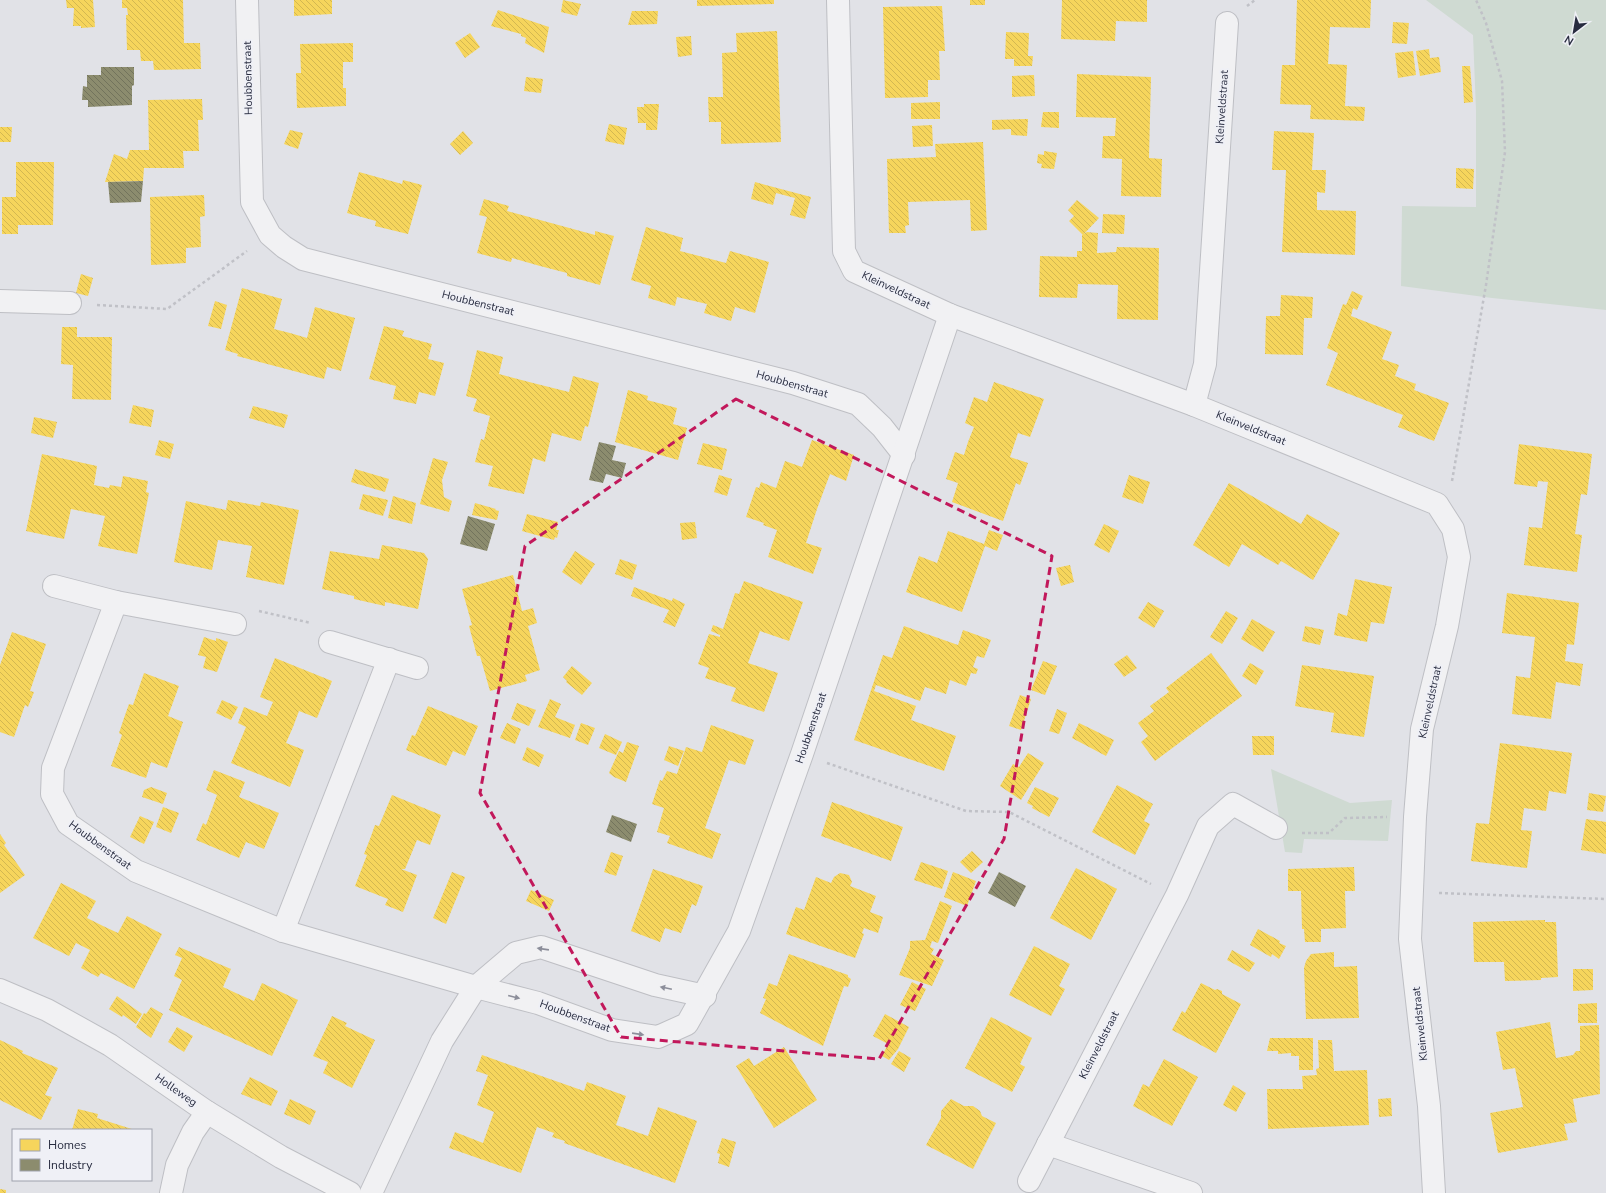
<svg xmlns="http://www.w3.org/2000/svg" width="1606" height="1193" font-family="'Nunito Sans',sans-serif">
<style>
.green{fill:#cfdad2}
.homes{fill:url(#homes-back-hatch)}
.industry{fill:url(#industry-back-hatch)}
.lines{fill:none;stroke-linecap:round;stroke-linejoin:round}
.minor-casing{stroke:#bebfc4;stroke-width:24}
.path{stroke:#c0c1c7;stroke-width:2.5;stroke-dasharray:3 3;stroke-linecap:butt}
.minor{stroke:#f1f1f3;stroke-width:22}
.oneway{fill:#8c8e9a}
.marked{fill:none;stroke:#c2185b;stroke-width:3;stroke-dasharray:8 5;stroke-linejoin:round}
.labels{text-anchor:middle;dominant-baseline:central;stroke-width:4;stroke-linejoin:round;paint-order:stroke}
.street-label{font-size:11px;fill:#282c40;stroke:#eff0f6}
</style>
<defs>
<pattern id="homes-back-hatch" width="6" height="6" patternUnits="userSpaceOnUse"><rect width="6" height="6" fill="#f6d55c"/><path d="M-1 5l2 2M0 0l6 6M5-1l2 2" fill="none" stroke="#d3b751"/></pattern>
<pattern id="industry-back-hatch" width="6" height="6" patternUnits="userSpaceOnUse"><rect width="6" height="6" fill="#8c8c6e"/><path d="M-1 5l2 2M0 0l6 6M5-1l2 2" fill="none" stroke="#72735c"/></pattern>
</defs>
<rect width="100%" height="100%" fill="#e1e2e7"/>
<g class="green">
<path d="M1426,0H1606V310L1492,298L1401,286L1402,206L1476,207V110L1473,35Z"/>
<path d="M1271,769L1350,803L1392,800L1388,841L1304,839L1302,853L1285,852Z"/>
</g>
<g class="homes">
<path d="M66,0H93L95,27L81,28V26H73L74,8H67Z"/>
<path d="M122,0H183L184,43H200L201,69L154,70L153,61H141L140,50H127L126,15H128L127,8H122Z"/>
<path d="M294,0H332V14L294,16Z"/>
<path d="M563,0L581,4L577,16L561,12Z"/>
<path d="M697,0H774V4L697,6Z"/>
<rect x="970" y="0" width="15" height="5"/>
<path d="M1062,0H1147V22L1116,21L1115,41L1061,39Z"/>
<path d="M1297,0H1371L1370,28L1330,27L1328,64L1347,65L1345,106L1365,107L1364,121L1310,119L1311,105L1280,104L1282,65H1295Z"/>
<path d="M942,6L945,51H939L940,80H928V97L885,98L883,7Z"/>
<path d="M498,10L549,27L544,53L525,43L526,38L521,36V34L491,26Z"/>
<path d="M632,11H658L657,24L628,25Z"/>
<path d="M1393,22L1409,23L1407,44L1392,43Z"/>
<path d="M777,31L781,142L721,144V122H709L708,97H723L722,53L737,52L736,33Z"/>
<path d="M1006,32L1029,33L1028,56H1033L1032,66H1014V59H1005Z"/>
<path d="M470,33L480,47L465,58L455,43Z"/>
<path d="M691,36L692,55L678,57L676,37Z"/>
<path d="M353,43V62H343V88H346V106L297,108L296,73H301L300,44Z"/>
<path d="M1429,49L1430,58L1439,57L1441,72L1420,76L1416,51Z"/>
<path d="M1413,51L1416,75L1398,78L1395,53Z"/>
<path d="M1462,66H1470L1473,102L1464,103Z"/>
<path d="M1077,74L1151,77L1149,158L1162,159L1161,197L1121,196L1122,159L1102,158L1103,136H1115L1116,118L1076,117Z"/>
<path d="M1034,75L1035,96L1012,97V76Z"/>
<path d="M526,77L543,79L541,93L524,91Z"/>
<path d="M202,99L203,120H198L199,151H183L184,168H144L143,181L105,182L114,154L127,159L130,150H149L148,100Z"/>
<path d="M940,102V119H911V103Z"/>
<path d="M644,104H659L657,130H646V123H638L637,107H644Z"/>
<path d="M1043,112H1059V128L1041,127Z"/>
<path d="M1028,119L1027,136L1011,135V129L992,130V120Z"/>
<path d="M609,124L627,128L624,145L605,141Z"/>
<path d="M932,125L933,146L913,147L912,126Z"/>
<path d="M0,127H12L11,142H0Z"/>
<path d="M290,130L303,133L298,149L284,144Z"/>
<path d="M463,131L473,143L460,155L450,144Z"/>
<path d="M1274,131L1314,133L1312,170H1326L1325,193L1317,192V210L1356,211L1355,255L1282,252L1286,170H1272Z"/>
<path d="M983,142L987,230L971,231L970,200L908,202L909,225L905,226L906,233H889L887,159L936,157L935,144Z"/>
<path d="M1044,151L1057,153L1054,169L1041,168L1042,164L1037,163L1038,154L1044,155Z"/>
<path d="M16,162H54L53,225H18V234H2V197H16Z"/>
<path d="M1456,168L1474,169L1473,189L1456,188Z"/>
<path d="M359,172L402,184L403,180L422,185L408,234L375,226L376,221L347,213Z"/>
<path d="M755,182L811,197L805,219L790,215L795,198L776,193L773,205L751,199Z"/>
<path d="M204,195L205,216L200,217L201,247L186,248V263L151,265L150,197Z"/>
<path d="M484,199L509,206L507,211L595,235V231L614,236L600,285L567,276V273L540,266L512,258L511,262L477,253L487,217L479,215Z"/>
<path d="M1077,200L1099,218L1083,235L1069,221L1074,216L1068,210Z"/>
<path d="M1103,214L1125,215L1124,234L1102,233Z"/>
<path d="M646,227L683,238L680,251L726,263L730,251L769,262L755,313L735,307L731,321L704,313L707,304L677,297L675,306L648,298L651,286L631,280Z"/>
<path d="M1087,232L1098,233L1097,253L1116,252L1117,247L1159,248L1158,320L1117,319L1118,285L1078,284L1077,298L1039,297L1040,256L1077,257V251H1082V235Z"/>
<path d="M81,274L93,278L88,296L76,293Z"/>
<path d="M242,288L282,299L274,329L290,333L307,338L315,307L355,318L341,371L327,367L324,379L237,356L238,354L225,350Z"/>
<path d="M1352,291L1363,296L1357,310L1353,308L1351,316L1392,332L1382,359L1399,365L1395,376L1416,384L1414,390L1449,403L1434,441L1398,427L1403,415L1326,385L1338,353L1327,348L1343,304L1346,305Z"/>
<path d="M1281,295L1313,297L1312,318H1304L1303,355L1265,354L1266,316H1280Z"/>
<path d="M215,301L227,305L221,329L208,326Z"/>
<path d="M384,326L404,331L402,336L432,344L428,359L444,363L435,396L419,392L416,404L393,399L396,386L369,379Z"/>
<path d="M62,327H77V337H112L111,400L72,399L73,365L61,364Z"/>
<path d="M477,350L503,357L499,374L533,383L569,392L573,376L599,383L588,427L585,426L581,441L552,433L545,462L533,458L524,494L488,486L493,466L475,462L481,439L484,440L490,416L473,411L477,399L466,396Z"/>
<path d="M994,382L1044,399L1030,437L1018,433L1010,457L1028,463L1020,485L1016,483L1003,521L952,502L958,483L946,479L955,452L964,455L968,442L974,427L965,423L974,397L987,402Z"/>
<path d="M628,390L648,396L647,400L677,408L673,424L687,428L678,460L615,442Z"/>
<path d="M133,405L154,410L151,427L129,423Z"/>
<path d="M253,406L288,415L284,428L249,418Z"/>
<path d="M34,417L57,422L53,438L31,433Z"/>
<path d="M159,440L174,444L170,459L155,455Z"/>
<path d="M812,440L854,455L846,481L830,474L817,509L806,543L822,548L813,574L768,557L777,530L763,525L764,523L746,517L756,487L759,488L761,482L776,488L785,461L802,467Z"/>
<path d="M703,443L727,449L722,470L697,464Z"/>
<path d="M1519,444L1592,454L1587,495L1581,494L1578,513L1575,534L1582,535L1577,572L1524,565L1529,527L1542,528L1548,482L1538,481L1537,487L1514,484Z"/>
<path d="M42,454L97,466L94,485L109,488L110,485L121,487L123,476L148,481L146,492L149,493L137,554L98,546L105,516L71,509L64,539L26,531Z"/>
<path d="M433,458L448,462L442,480L444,497L452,501L449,512L420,504Z"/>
<path d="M355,469L389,479L385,492L351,482Z"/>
<path d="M719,475L732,479L727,496L714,492Z"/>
<path d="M1129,475L1150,482L1143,504L1122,497Z"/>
<path d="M1229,483L1301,524L1307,514L1340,533L1313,580L1281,561L1278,565L1242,544L1229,567L1193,545Z"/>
<path d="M363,494L388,500L383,516L359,509Z"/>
<path d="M393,496L416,503L412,524L388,518Z"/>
<path d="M228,500L260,506L261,502L299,510L284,585L246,577L252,546L218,540L212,570L174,562L186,501L226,510Z"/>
<path d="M475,503L496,509L495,510L499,511L497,520L472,515Z"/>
<path d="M527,514L558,522L556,530H559L557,538L555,537L554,540L522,531Z"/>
<path d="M695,522L697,538L682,540L680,523Z"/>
<path d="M1104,524L1119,531L1109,553L1094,545Z"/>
<path d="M989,530L1003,535L997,551L985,546L962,612L906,592L919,556L937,563L948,531L984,544Z"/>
<path d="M382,545L424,553L428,559L418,609L385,602V606L354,599V596L322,589L330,551L379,559Z"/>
<path d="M575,551L595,564L581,585L562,572Z"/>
<path d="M620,559L637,565L632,580L615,574Z"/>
<path d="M1070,565L1074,582L1061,586L1056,568Z"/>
<path d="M513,575L522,611L533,608L537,623L528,626L540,670L525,675L527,681L490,691L480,656H477L469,626L472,625L462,589Z"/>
<path d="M1355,579L1392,587L1384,624L1371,622L1367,642L1334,635L1338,613L1347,616Z"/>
<path d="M744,581L803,602L789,641L760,631L748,663L778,673L764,712L731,701L736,688L705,678L709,668L698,664L709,634L720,637V635L711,631L713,625L723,629L735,593L739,594Z"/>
<path d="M634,587L672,601L673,598L685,604L675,627L663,622L669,610L631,596Z"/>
<path d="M1507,593L1579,603L1574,645L1567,644L1565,661L1583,664L1580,686L1556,682L1551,719L1512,714L1516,676L1530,678L1535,637L1502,633Z"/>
<path d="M1148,602L1164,611L1154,628L1138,618Z"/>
<path d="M1226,611L1238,618L1222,644L1210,637Z"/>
<path d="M1252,619L1275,632L1263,652L1241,639Z"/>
<path d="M904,626L958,645L963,630L991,640L984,658L977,656L973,667L978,669L976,674L971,673L966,686L950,680L946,694L925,687L920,701L876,685L874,691L916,706L911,720L956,736L944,771L854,740L883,655L892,658Z"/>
<path d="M1305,626L1324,630L1320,645L1302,641Z"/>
<path d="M12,632L46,644L30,691L34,692L28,707L25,705L14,737L0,732V665Z"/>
<path d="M204,637L216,641V638L228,642L217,672L203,668L206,657L198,655Z"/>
<path d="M1211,653L1242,696L1155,761L1141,742L1148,736L1138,723L1154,711L1150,706L1169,692L1166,688Z"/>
<path d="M1127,655L1137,668L1124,677L1114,664Z"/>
<path d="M275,658L332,681L317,718L299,711L293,727L286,743L304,750L290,787L231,763L246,727L238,723L244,707L267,716L273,702L260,697Z"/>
<path d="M1043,661L1057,666L1045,695L1031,690Z"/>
<path d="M1250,663L1264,671L1256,685L1242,676Z"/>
<path d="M1302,665L1374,676L1364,737L1331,732L1334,713L1295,706Z"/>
<path d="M572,666L592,683L582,695L566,682L567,681L563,677Z"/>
<path d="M144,673L179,686L168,716L183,722L167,768L151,762L146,778L111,766L122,735L119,733L124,718L129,704L133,705Z"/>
<path d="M1020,695L1031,699L1021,730L1009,726Z"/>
<path d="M550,699L561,704L555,717L575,725L570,738L538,727Z"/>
<path d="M222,700L238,707L231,720L216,713Z"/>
<path d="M517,703L536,710L529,726L511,719Z"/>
<path d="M428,706L478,726L465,756L453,751L446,766L406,750L412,735L415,736Z"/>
<path d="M1057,709L1067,713L1059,734L1049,731Z"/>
<path d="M507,723L521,729L515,744L500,738Z"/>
<path d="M581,723L595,728L588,745L575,740Z"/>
<path d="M1079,723L1114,740L1106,756L1072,738Z"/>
<path d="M711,725L754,740L745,765L729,760L705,828L721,834L712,859L667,843L670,836L657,832L664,808L652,804L660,780L662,781L667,771L677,774L686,747L702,752Z"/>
<path d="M605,734L622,742L616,755L599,748Z"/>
<path d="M1252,736H1274V755H1253Z"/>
<path d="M627,742L639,746L626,782L614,777L609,773L619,751L623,753Z"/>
<path d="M1500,743L1572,753L1566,794L1549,791L1546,811L1524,808L1521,830L1532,831L1527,868L1471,861L1476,823L1489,824Z"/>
<path d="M669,746L684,751L678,766L664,760Z"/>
<path d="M527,747L544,755L539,767L522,760Z"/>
<path d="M1028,753L1044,763L1021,800L1000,786L1013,764L1019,767Z"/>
<path d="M214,770L245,782L239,797L279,813L264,849L246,842L239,858L196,840L203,823L206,825L217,795L206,790Z"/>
<path d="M1117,785L1153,804L1144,821L1150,824L1135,855L1092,832Z"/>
<path d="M151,787L167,793L163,804L142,797L144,790Z"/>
<path d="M1035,787L1059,798L1049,817L1032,808L1033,806L1027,803Z"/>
<path d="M1589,793L1606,796L1603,812L1587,810Z"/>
<path d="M392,795L441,815L430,845L417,840L405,869H401L417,875L403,912L385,905L388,899L355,886L367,855L364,854L370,839L375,825L379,826Z"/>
<path d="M832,802L903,827L891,861L821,836Z"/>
<path d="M163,807L179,813L171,833L156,827Z"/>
<path d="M140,816L154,822L144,844L130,837Z"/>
<path d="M1586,819L1606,822V854L1581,850Z"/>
<path d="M0,834L6,843L4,845L25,875L0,893Z"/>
<path d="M972,851L983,862L971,873L960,862Z"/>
<path d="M611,852L623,856L616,876L604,872Z"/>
<path d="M921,862L948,871L942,889L914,880Z"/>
<path d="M1354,867L1355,891H1345L1346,928L1321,929V942H1305L1304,929H1302L1301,891H1288V869Z"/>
<path d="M1076,868L1117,889L1091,940L1050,918Z"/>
<path d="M653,869L703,886L696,906L692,904L681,933L665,928L660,942L631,931Z"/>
<path d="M452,872L465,877L446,924L433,918Z"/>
<path d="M953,872L976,881L967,906L944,897Z"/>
<path d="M840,873L849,875L852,882L850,886L876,896L870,912L883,917L878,933L864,928L862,933L864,934L855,958L786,934L796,907L804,910L816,877L831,883L834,877Z"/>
<path d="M61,883L96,901L87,918L103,926L118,933L127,916L162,934L134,989L101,973L98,977L81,968L90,950L76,943L69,956L33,938Z"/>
<path d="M531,890L554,900L549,911L526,901Z"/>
<path d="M940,901L952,906L938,943L932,941L930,947L934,949L931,954L944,960L932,986L899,975L910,948V941L925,940Z"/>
<path d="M1545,920V922H1556L1558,977L1541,978V980L1505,981L1504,962H1474L1473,922Z"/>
<path d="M1258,929L1280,941L1279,943L1286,946L1279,959L1272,954L1271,957L1250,945Z"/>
<path d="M1034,946L1070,964L1059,986L1065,989L1051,1016L1009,995Z"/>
<path d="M179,947L231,969L223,987L238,994L254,1001L262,983L298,1000L272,1056L169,1010L182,980L174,976L182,958L175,955Z"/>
<path d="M1232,950L1255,963L1249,972L1227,960Z"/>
<path d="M1334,952V967L1357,966L1359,1018L1306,1019L1304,968L1306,961L1311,954Z"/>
<path d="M789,954L848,975V977L851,979L848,987L844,986L823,1046L760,1013L766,999L763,998L769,983L777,986Z"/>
<path d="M1573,969H1593V990L1573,991Z"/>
<path d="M912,982L926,989L915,1011L900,1005Z"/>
<path d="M1201,983L1215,990L1217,989L1222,991V994L1241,1004L1216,1053L1172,1030L1182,1011L1185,1013Z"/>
<path d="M117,996L142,1014L136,1024L123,1015L122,1017L109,1009Z"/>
<path d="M1597,1003V1023H1578V1004Z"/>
<path d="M151,1007L163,1014L151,1038L136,1027L144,1013L146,1014Z"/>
<path d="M885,1014L909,1027L898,1049L889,1060L882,1056L888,1044L873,1036Z"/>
<path d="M332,1016L347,1023L345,1026L375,1040L352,1088L323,1073L328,1062L313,1056Z"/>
<path d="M991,1017L1032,1038L1020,1064L1025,1067L1012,1092L965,1068Z"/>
<path d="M1550,1022L1556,1058L1573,1055L1576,1051H1580V1026L1599,1025L1600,1094L1573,1099L1577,1122L1564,1124L1568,1140L1498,1153L1490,1113L1523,1107L1515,1068L1503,1070L1496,1032Z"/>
<path d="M177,1027L193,1036L184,1052L168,1042Z"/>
<path d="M1270,1038H1313V1070H1299V1056H1291V1053L1278,1054V1051H1267Z"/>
<path d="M0,1040L23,1051L22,1053L58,1068L45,1095L52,1097L41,1120L0,1100Z"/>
<path d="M1318,1040H1332L1334,1071L1367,1070L1369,1125L1268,1129L1267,1089H1303L1302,1076L1317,1075L1316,1069L1319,1068Z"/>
<path d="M784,1047L817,1100L774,1128L736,1066L749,1058L754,1066Z"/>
<path d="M899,1051L911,1058L904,1072L891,1064Z"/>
<path d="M482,1055L584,1091L587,1082L626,1096L616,1125L648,1136L658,1107L697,1121L675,1183L564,1143L565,1141L552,1137L554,1133L537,1127L521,1173L449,1148L455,1132L483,1143L494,1112L477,1105L488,1075L476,1071Z"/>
<path d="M1164,1059L1198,1077L1172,1126L1133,1106L1143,1084L1149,1087Z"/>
<path d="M250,1077L278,1091L271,1106L241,1094Z"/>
<path d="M1233,1085L1246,1093L1236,1112L1223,1105Z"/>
<path d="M1391,1098L1392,1116L1379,1117L1378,1099Z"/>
<path d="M290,1099L316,1111L310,1125L284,1114Z"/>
<path d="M951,1099L964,1106H973L980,1111L982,1116L996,1123L973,1169L926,1145L941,1118V1111Z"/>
<path d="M78,1109L98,1114L97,1118L135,1130H72Z"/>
<path d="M722,1138L736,1142L729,1167L718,1163L720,1154L717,1153Z"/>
<path d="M0,1189L6,1190V1193H0Z"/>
</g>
<g class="industry">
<path d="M101,67H134V85L132,86V105L88,107V100H82L83,86L87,87V75H101Z"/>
<path d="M143,181L141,202L110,203L108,182Z"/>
<path d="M599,442L616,446L612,460L626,463L622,478L606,474L603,483L589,480Z"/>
<path d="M468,516L495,524L487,551L460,544Z"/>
<path d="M612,815L637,824L631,842L606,832Z"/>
<path d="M999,872L1026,886L1015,907L988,893Z"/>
</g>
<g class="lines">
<defs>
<g id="minor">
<path d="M247,0L252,202L270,235L284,247L303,259L793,383L858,404L882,427L904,455"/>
<path d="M838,0L844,251L854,271L950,315L1194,405L1437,504L1453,529L1459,557L1447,626L1422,729L1415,817L1410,939L1429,1106L1434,1193"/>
<path d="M0,301L70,303"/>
<path d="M1194,405L1205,364L1227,23"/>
<path d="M54,586L116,602L235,624"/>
<path d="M116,602L53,768L52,794L68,824L136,871L283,931L476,987L538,1003L612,1030L658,1037L687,1024L739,931L802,754L950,315"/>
<path d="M330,642L417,668"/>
<path d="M283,931L389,659"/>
<path d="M0,990L47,1010L110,1045L207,1112L281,1157L350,1193"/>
<path d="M1048,1144L1191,1193"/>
<path d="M1029,1181L1177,895L1208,826L1233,804L1276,828"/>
<path d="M171,1193L177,1165L193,1132L207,1112"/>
<path d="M371,1193L442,1041L476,987L516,953L541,947L655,985L705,996"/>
</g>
</defs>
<use href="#minor" class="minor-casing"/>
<g class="path">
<path d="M1247,6L1255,0"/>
<path d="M97,305L167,309L247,251"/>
<path d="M1452,481L1486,285L1505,152L1502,81L1486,23L1476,0"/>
<path d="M259,611L311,623"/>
<path d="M827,763L966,811L1009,812L1151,884"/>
<path d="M1302,833H1329L1345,818L1387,817"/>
<path d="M1439,893L1606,899"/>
</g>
<use href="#minor" class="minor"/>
</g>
<defs><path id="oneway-solid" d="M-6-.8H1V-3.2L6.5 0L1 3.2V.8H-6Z"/></defs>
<g class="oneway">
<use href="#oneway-solid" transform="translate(543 949) rotate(-172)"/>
<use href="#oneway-solid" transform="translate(666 988) rotate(-168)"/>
<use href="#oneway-solid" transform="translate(514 997) rotate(14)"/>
<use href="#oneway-solid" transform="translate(638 1034) rotate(8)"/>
</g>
<path class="marked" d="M736,399L1052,556L1004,839L879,1059L621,1037L480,793L525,546Z"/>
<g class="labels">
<g class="street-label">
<text transform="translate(248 78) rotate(-91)">Houbbenstraat</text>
<text transform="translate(1222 107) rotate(-86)">Kleinveldstraat</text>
<text transform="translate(896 290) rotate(25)">Kleinveldstraat</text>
<text transform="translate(478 303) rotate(14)">Houbbenstraat</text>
<text transform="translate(792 384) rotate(16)">Houbbenstraat</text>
<text transform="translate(1251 428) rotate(22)">Kleinveldstraat</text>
<text transform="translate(1430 702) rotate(-78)">Kleinveldstraat</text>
<text transform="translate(811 728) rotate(-71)">Houbbenstraat</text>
<text transform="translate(100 845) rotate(36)">Houbbenstraat</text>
<text transform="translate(575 1016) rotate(20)">Houbbenstraat</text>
<text transform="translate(1420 1024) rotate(-96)">Kleinveldstraat</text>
<text transform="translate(1099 1045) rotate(-63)">Kleinveldstraat</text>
<text transform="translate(176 1090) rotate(35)">Holleweg</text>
</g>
</g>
<rect x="12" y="1129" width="140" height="52" fill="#eff0f6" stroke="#9fa2ad"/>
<rect x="20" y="1139" width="20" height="12" fill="#f6d55c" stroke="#9fa2ad"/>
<text x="48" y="1149" font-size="12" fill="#282c40">Homes</text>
<rect x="20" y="1159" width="20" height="12" fill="#8c8c6e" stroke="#9fa2ad"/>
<text x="48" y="1169" font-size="12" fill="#282c40">Industry</text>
<g transform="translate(1574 32) rotate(211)" stroke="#eff0f6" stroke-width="3" paint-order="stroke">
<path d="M0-3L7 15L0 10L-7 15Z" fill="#282c40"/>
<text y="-6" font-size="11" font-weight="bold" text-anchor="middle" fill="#282c40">N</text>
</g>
</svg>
